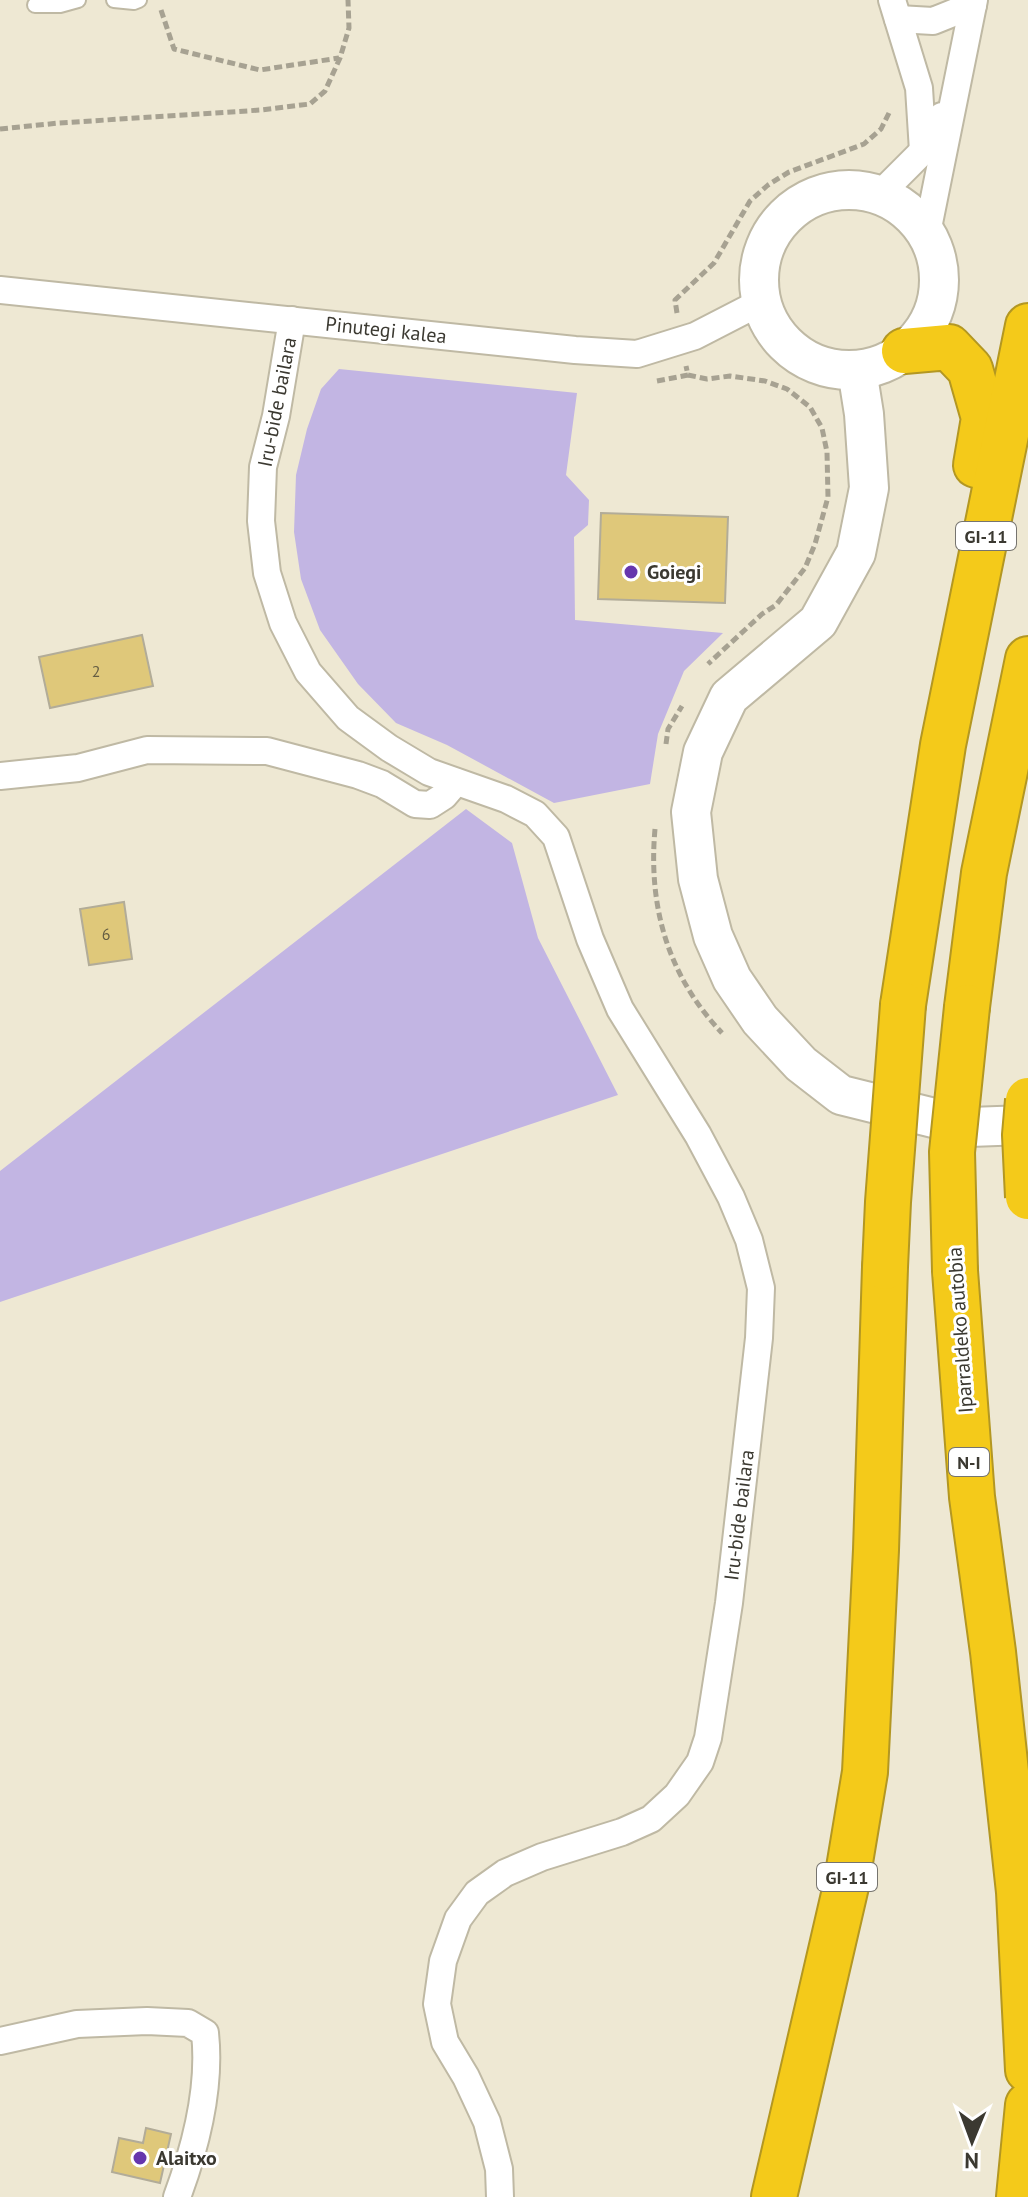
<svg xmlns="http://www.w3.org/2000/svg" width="1028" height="2197" font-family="'PT Sans',sans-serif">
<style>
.green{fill:#c2b5e3}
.building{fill:#dfc87a;stroke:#b2ac98;stroke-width:2}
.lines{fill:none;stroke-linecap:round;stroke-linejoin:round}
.lane-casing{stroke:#bfb9a4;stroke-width:18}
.street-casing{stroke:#bfb9a4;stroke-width:30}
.secondary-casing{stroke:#bfb9a4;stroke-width:42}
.highway-casing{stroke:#b39722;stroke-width:48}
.path{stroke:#a7a292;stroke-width:5;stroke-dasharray:8 4;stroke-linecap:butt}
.lane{stroke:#fff;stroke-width:14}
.street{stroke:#fff;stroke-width:26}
.secondary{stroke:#fff;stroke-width:38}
.highway{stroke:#f4ca1a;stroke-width:44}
.highway-bridge-casing{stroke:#b39722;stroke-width:48;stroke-linecap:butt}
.highway-bridge{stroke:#f4ca1a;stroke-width:44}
.poi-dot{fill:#6636ad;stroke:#fff;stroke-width:3}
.labels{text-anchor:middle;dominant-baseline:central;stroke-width:6;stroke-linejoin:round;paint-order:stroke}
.number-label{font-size:16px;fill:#645d43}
.shield{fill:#fff;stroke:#76746f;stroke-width:2}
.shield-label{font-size:18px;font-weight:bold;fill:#3b3931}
.street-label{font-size:20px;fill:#3b3931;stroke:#fff}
.poi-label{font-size:20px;font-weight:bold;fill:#3b3931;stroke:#fff;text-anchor:start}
</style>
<rect width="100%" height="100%" fill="#eee8d3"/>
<g class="green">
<path d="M339,369L577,393L566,475L589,500L588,525L574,537L575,620L723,633L684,671L658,734L650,784L554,803L447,745L396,723L358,684L320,630L301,579L294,532L296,475L307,429L321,389Z"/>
<path d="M466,809L512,843L538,938L618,1095L0,1302V1171Z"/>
</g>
<g class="building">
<path d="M601,513L728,517L725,603L598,599Z"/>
<path d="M142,635L153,686L50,708L39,657Z"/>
<path d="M124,902L132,959L89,965L80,909Z"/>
<path d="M146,2128L171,2134L160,2183L112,2172L119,2138L143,2143Z"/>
</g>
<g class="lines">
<defs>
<g id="lane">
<path d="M114,0L134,2L139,0"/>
<path d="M35,5H60L78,0"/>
</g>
<g id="street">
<path d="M892,0L919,88L923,151"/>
<path d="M898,19L933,21L973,5"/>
<path d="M879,195L923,151L942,116"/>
<path d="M927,233L974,0"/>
<path d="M0,290L575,350L637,354L695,336L761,302"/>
<path d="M292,320L276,416L263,467L261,521L267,573L283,623L308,672L348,718L389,748L429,772L506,799L535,814L556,837L590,939L620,1009L698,1135L731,1197L749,1240L761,1288L759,1338L729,1603L708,1738L700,1762L677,1795L651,1819L622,1832L542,1857L505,1873L477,1893L458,1919L443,1961L437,2004L445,2042L466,2077L487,2122L499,2169L500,2197"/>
<path d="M0,776L78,768L147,750L267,751L358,775L382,784L415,804L430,805L444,796L456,782"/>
<path d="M0,2041L77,2024L147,2021L188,2023L205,2033C211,2088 196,2146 177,2197"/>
</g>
<g id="secondary">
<circle cx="849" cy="280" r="90"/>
<path d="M857,370L864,414L869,488L856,553L818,622L729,697L703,752L691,812L698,879L713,936L732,979L760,1020L801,1064L841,1095L970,1127L1028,1125"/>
</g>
<g id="highway">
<path d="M904,351L949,347L970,369L984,418L976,465"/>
<path d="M903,1005L943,745L1028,326"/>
<path d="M967,1007L984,873L1028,659"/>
<path d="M955,1271L972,1497L993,1652L1019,1892L1028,2070"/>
<path d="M774,2197L846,1886L865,1772L876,1550L885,1267"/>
<path d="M1019,2197L1028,2105"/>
</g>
</defs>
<use href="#lane" class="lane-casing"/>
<use href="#street" class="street-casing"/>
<use href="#secondary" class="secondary-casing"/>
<use href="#highway" class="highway-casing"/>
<g class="path">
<path d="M161,10L174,49L260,70L339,58"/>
<path d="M0,129L59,123L261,110L310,104L325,91L340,58L349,28L348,0"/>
<path d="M677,313L675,300L714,263L750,201L768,185L789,172L864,144L881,129L890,111"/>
<path d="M688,375L707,379L730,376L765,381L787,389L810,407L822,428L827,452L828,497L815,544L805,568L776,605L762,614L708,664"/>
<path d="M657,381L688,375L686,366"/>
<path d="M666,744L668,729L682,706"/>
<path d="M655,829C648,907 668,976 722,1033"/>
</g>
<use href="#lane" class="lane"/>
<use href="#street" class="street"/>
<use href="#secondary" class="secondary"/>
<use href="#highway" class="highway"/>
<defs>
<g id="highway-bridge">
<path d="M1028,1100L1025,1135L1028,1197"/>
<path d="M885,1267L888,1202L903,1005"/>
<path d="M955,1271L952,1152L967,1007"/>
</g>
</defs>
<use href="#highway-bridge" class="highway-bridge-casing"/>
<use href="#highway-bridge" class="highway-bridge"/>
</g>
<g class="poi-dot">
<circle cx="631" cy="572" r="8"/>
<circle cx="140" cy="2158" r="8"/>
</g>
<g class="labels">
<g class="number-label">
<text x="96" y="671">2</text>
<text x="106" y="934">6</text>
</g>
<g class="shield">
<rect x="956" y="522" width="60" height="28" rx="6"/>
<rect x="949" y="1448" width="40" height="28" rx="6"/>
<rect x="817" y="1863" width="60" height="28" rx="6"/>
</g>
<g class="shield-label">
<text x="986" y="536">GI-11</text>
<text x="969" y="1462">N-I</text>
<text x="847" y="1877">GI-11</text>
</g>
<g class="street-label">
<text transform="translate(386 330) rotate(6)">Pinutegi kalea</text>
<text transform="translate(277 402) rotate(-79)">Iru-bide bailara</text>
<text transform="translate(960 1330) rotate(-94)">Iparraldeko autobia</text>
<text transform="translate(739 1515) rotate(-83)">Iru-bide bailara</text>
</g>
<g class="poi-label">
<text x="647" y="572">Goiegi</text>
<text x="156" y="2158">Alaitxo</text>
</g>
</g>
<g transform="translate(972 2141) rotate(181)" stroke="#ffffff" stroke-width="6" paint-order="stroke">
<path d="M0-6L14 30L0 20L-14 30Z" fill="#3b3931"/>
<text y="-12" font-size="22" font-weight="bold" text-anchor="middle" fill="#3b3931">N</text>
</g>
</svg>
